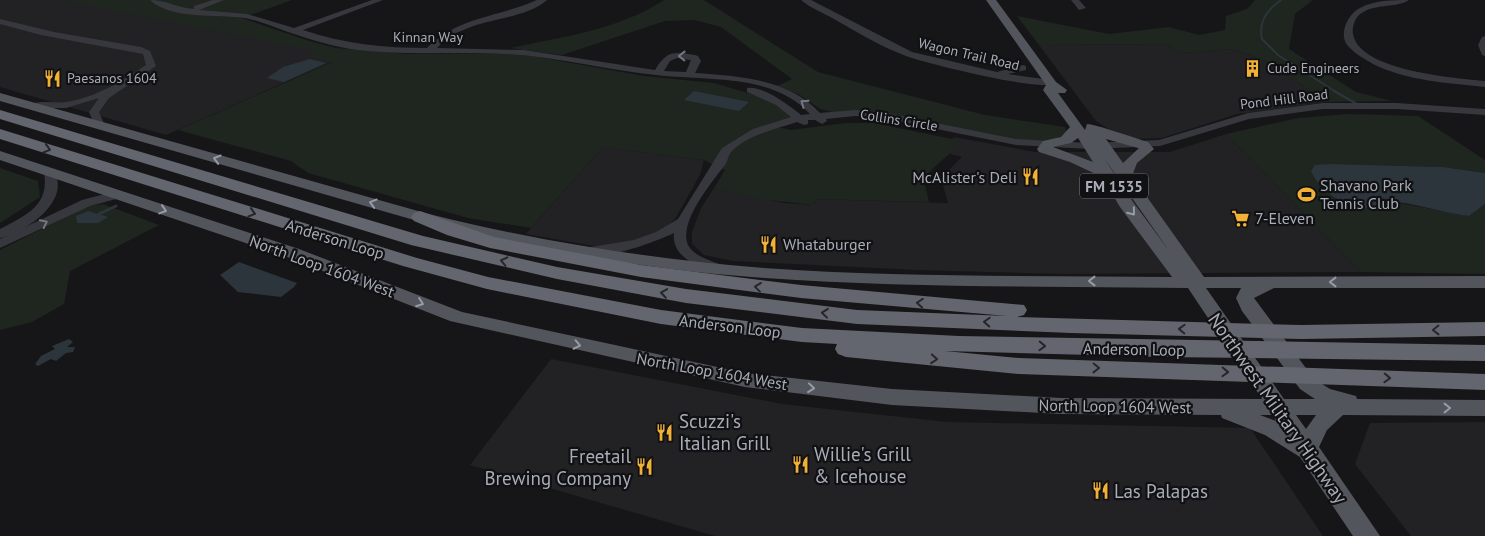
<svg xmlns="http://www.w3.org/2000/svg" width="1485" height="536" font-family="'PT Sans',sans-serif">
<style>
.built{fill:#222225}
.green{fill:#1e261f}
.water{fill:#2c353c}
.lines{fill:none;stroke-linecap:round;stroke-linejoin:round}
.stream-far2{stroke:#2c353c;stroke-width:2}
.stream-far1{stroke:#2c353c;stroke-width:2.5}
.stream{stroke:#2c353c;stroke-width:3}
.minor{fill:#37383d;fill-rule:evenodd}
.major{fill:#53555c;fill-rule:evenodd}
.highway{fill:#63666e;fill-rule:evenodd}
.oneway{stroke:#757881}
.oneway2{stroke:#26262a}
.oneway3{stroke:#979ba6}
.labels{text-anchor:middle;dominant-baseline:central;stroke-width:4.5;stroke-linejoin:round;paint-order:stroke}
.far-street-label{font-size:14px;fill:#a8adb8;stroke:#111113}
.far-poi-label{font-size:14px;fill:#a8adb8;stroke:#111113;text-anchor:start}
.shield{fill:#111113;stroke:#7b7e86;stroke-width:1}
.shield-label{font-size:15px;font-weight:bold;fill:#a8adb8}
.poi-label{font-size:16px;fill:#a8adb8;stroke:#111113;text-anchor:start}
.street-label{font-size:16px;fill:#a8adb8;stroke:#111113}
.near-street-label{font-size:19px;fill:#a8adb8;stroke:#111113}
.near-poi-label{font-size:19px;fill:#a8adb8;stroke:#111113;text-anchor:start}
</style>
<rect width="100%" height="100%" fill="#161618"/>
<g class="built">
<path d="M0,0H81L347,55L166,135L0,87Z"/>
<path d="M1167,44L1179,53L1233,49L1263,60L1327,102L1237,114L1162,138L1133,139L1110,130L1096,121L1039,45Z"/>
<path d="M1226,134L1361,272L1065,274L917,270L733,261L704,255L692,244V232L701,208L714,188L784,203L814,205L815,199L948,203L941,178L962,157L943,152L954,137L1035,152H1170Z"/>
<path d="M603,147L704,160L700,175L675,219L660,232L647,238L610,247L594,246L526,234Z"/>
<path d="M551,359L782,404L947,422L1250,428L1323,536H715L470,465Z"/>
<path d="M1485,422V536H1411L1355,464L1370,423Z"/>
</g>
<g class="green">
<path d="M61,0H292L242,18L306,40L336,48L407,54L504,53L532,56L644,76L714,83L765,98L790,113L791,117L769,125L791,130L846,123H874L957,140L949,154L927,174L924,181L929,202L815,199L814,205L759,199L714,188L725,170L704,160L603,147L531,228L468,218L308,173L291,161L178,130L332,62L308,56L317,51Z"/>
<path d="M664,0H704L818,72L985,115L1065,127L1068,134L1053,140H1020L942,124L832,112L820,109L800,95L777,86L792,79L721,27L694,20L665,21L562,55L510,48C562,37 618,30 664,0Z"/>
<path d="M1255,0H1313L1295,14L1289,49L1356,92L1392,101L1327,102L1263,60L1233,49L1179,53L1167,44L1039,45L1017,16L1109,34L1169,27L1199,35L1225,30L1226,16L1247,9Z"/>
<path d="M1349,114L1418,116L1485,160V173L1443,167L1333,164L1364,208L1394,202L1469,216L1485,204V274L1361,272L1226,134L1298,118Z"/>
<path d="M0,168L38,181L40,197L0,223Z"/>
<path d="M103,204L159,225L70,271L64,304L32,322L0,330V250L88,206Z"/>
</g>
<g class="water">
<path d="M310,59L326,63L284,82L267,78L283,67Z"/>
<path d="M694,91L749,102L739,111L684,100Z"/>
<path d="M1333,164L1443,167L1485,173V204L1469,216C1444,213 1421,205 1397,202C1385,201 1374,208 1363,208C1343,207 1319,189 1311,171L1315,165Z"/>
<path d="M88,211L108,217L98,223H77L76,216Z"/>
<path d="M239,262L297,283L294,287L281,297L238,292L220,275Z"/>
<path d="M69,339L73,342L67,347H75L73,352L66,353L56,361L51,359L38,366L35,364L41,356L55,349L52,346Z"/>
</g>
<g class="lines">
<path class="stream-far2" d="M1281,0C1268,9 1258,22 1262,39L1278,55L1336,92"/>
<g class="stream-far1">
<path d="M1334,91L1357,104"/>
<path d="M114,207L116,206"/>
</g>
<path class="stream" d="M99,214L116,206"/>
<g class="minor">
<path d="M150,0C165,0 179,8 194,9V6L213,0H224L199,10L247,14L294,28L372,0H383L303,30C344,44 384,48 427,48C457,17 499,17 537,0H547C519,24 468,15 437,48L524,50L655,70C667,50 674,52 695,55L698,56L701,61L695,73C739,76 789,79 820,113L855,110L882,112L1016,139L1090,143L1159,140L1248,113L1323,103H1397L1485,109V115L1397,109H1323L1249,119L1160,146L1090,149L1016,145L882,118L855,116L826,119L827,121L822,124L815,120H808V124L804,125L797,122C776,129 748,135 732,151C728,155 728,161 725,165C712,182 678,222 688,245C694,257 713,261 724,266L726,269L719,273C699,268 671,257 674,233C660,240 596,265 584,251L591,247L634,240L656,232L678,219L722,148L753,129L791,117L776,105L747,92V88C762,85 789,105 801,115L810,114C773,73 706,81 656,75C606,70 558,57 507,54C457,51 407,56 357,50C335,47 312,40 291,33C276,28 261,21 245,18C218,14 171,20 150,0ZM677,58L691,60L686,72L664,71L670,61Z"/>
<path d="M801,0H811L912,52L997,72L1023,65L1026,66V70L1008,74L1050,80L1055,83C1044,93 925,63 906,56C881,47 857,32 834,19C824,13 810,8 801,0Z"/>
<path d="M1071,0H1079L1086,8L1079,10Z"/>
<path d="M1409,0C1396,9 1373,2 1358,16C1354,21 1352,28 1353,34C1359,71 1455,78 1485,81V87C1448,83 1407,81 1373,64C1365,59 1355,54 1348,46C1338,34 1348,14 1360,8C1375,0 1392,0 1409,0Z"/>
<path d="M0,19L54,32L141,47L150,51L156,66L109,98L99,112L105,126L104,128H96L89,112L99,98L66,108H29L28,106C36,99 55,104 66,102C97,97 120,82 146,65L143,54L41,35L0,24Z"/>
<path d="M1485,36V56L1482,55L1478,45L1482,37Z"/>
<path d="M50,169L56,172C57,178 59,185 57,192C51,214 21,233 0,238V229C26,215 50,206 44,172Z"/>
<path d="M116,191L122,195L120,198L90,206L0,248V239L82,200Z"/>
</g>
<path class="major" d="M986,0H996L1056,82L1067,90L1065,93H1058L1085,130L1087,124C1092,123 1138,139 1148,142L1154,149L1137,163L1132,176L1204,277L1485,276V288H1274L1254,298L1314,379L1330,389L1356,396L1357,399L1485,400V416L1343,415L1327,430L1319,447L1380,536H1353L1300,457L1265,435L1222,418L1221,415L1061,414L892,405L745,387L450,321L287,257L0,160V151L299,249L462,312L745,373L892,389L1061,398L1262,399L1188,288C1047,286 906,288 765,278C647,270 529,249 414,220L0,101V93L425,213C536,241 650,259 764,268C899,278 1036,275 1172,277L1120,207L1102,177L1070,162L1039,152L1037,149L1043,141L1061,137L1070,127L1043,90L1046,85ZM1078,138L1093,162L1053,147L1071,143ZM1106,139L1138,148H1139L1123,163ZM1104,158L1170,252L1133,202ZM1206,288H1241L1236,298L1242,311L1300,389L1315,399H1284ZM1260,415H1272L1276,421ZM1296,415H1316L1306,429Z"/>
<g class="highway">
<path d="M0,110L423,236L557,267L686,289L857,310L1007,316L801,298L641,277L490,248L447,235L414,221L411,217L414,213L420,211L494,237L641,265L801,285L1024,305L1027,310L1024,315L1017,317L1301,325L1485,322V336L1301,339L1071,333L857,324L686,303L557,279L411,245L0,119Z"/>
<path d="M0,129L417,258L488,277L661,310L802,328L959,336L1485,345V361L1166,357L945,351L1019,358L1485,374V390L1019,374L846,357L838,354L835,349L837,344L802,342L661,324L487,289L403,266L0,139Z"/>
</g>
</g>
<defs><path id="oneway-chevron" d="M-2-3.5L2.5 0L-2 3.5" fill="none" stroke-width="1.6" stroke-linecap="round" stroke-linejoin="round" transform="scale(1.25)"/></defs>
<g class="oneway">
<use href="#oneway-chevron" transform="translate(682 56) rotate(-179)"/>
<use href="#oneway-chevron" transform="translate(804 103) rotate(-145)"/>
<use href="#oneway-chevron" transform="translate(44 223) rotate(-26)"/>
</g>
<g class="oneway2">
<use href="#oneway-chevron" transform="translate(47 149) rotate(17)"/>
<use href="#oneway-chevron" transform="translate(252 213) rotate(17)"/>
<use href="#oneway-chevron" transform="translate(504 261) rotate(-167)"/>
<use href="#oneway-chevron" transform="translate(758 287) rotate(-173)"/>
<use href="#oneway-chevron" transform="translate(664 293) rotate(-171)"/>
<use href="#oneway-chevron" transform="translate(920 303) rotate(-175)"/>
<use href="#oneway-chevron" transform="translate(825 313) rotate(-174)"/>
<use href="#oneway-chevron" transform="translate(987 322) rotate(-177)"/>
<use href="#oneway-chevron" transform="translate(1182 329) rotate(-178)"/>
<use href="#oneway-chevron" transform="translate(1436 330) rotate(179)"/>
<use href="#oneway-chevron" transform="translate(1042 346) rotate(2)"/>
<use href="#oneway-chevron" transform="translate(934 359) rotate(5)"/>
<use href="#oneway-chevron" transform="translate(1096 368) rotate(1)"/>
<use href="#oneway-chevron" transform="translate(1225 372) rotate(2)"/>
<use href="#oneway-chevron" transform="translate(1387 378) rotate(2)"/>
</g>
<g class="oneway3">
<use href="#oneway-chevron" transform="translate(217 159) rotate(-164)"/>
<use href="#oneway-chevron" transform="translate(373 203) rotate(-164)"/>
<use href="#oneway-chevron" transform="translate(163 210) rotate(18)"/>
<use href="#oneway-chevron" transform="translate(1132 212) rotate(52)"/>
<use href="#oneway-chevron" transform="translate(1092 281) rotate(180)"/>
<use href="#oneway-chevron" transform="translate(1333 282) rotate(-180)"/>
<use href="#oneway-chevron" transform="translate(420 303) rotate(20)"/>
<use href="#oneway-chevron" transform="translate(577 345) rotate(12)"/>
<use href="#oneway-chevron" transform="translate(811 388) rotate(6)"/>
<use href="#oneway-chevron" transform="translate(1447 408)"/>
</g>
<defs>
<symbol id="building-bare" viewBox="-9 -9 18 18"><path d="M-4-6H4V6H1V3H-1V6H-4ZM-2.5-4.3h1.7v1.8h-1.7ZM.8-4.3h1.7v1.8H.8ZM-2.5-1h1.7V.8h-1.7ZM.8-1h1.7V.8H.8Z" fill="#f2b134" stroke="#111113" stroke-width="2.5" paint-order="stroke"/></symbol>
<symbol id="restaurant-bare" viewBox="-9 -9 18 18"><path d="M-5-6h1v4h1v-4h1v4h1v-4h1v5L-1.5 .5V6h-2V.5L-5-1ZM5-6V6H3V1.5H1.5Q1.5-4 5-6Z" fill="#f2b134" stroke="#111113" stroke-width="2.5" paint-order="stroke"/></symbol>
<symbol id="stadium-bare" viewBox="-9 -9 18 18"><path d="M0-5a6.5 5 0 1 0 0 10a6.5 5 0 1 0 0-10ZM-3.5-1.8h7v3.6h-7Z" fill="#f2b134" stroke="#111113" stroke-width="2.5" paint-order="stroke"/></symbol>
<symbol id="supermarket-bare" viewBox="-9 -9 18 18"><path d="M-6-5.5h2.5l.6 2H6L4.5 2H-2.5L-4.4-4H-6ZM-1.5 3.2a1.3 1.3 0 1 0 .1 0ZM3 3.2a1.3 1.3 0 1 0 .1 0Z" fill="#f2b134" stroke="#111113" stroke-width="2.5" paint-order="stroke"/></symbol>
</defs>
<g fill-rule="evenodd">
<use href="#building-bare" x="1240" y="56" width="25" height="25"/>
<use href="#restaurant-bare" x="40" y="66" width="25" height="25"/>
<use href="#restaurant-bare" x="1018" y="164" width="25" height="25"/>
<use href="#stadium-bare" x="1294" y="182" width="25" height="25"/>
<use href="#supermarket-bare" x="1228" y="206" width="25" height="25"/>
<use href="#restaurant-bare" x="756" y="232" width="25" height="25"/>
<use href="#restaurant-bare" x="652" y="420" width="25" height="25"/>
<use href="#restaurant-bare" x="788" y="452" width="25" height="25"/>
<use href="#restaurant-bare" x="632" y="454" width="25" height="25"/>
<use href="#restaurant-bare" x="1088" y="478" width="25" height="25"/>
</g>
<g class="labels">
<g class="far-street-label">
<text x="428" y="37">Kinnan Way</text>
<text transform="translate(969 54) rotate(13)">Wagon Trail Road</text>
<text transform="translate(1284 99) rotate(-7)">Pond Hill Road</text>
<text transform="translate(899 120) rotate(9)">Collins Circle</text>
</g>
<g class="far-poi-label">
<text x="1267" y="68">Cude Engineers</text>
<text x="67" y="78">Paesanos 1604</text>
</g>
<rect class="shield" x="1080" y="173.5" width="68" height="25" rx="4"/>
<g class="shield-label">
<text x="1114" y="186">FM 1535</text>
</g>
<g class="poi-label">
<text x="1017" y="177" text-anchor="end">McAlister's Deli</text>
<text x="1320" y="185">Shavano Park<tspan x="1320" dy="18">Tennis Club</tspan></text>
<text x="1255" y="218">7-Eleven</text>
<text x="783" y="244">Whataburger</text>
</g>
<g class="street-label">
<text transform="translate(335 239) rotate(17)">Anderson Loop</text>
<text transform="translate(322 266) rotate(20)">North Loop 1604 West</text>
<text transform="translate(730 326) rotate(7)">Anderson Loop</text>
<text transform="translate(1134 349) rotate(1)">Anderson Loop</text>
<text transform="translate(712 371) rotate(10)">North Loop 1604 West</text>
<text transform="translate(1115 406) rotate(1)">North Loop 1604 West</text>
</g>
<g class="near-street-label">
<text transform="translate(1278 408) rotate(55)">Northwest Military Highway</text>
</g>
<g class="near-poi-label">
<text x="679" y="421">Scuzzi's<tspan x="679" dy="22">Italian Grill</tspan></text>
<text x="814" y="454">Willie's Grill<tspan x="814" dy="22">&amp; Icehouse</tspan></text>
<text x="631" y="456" text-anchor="end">Freetail<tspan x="631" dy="22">Brewing Company</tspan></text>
<text x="1114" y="491">Las Palapas</text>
</g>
</g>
</svg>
